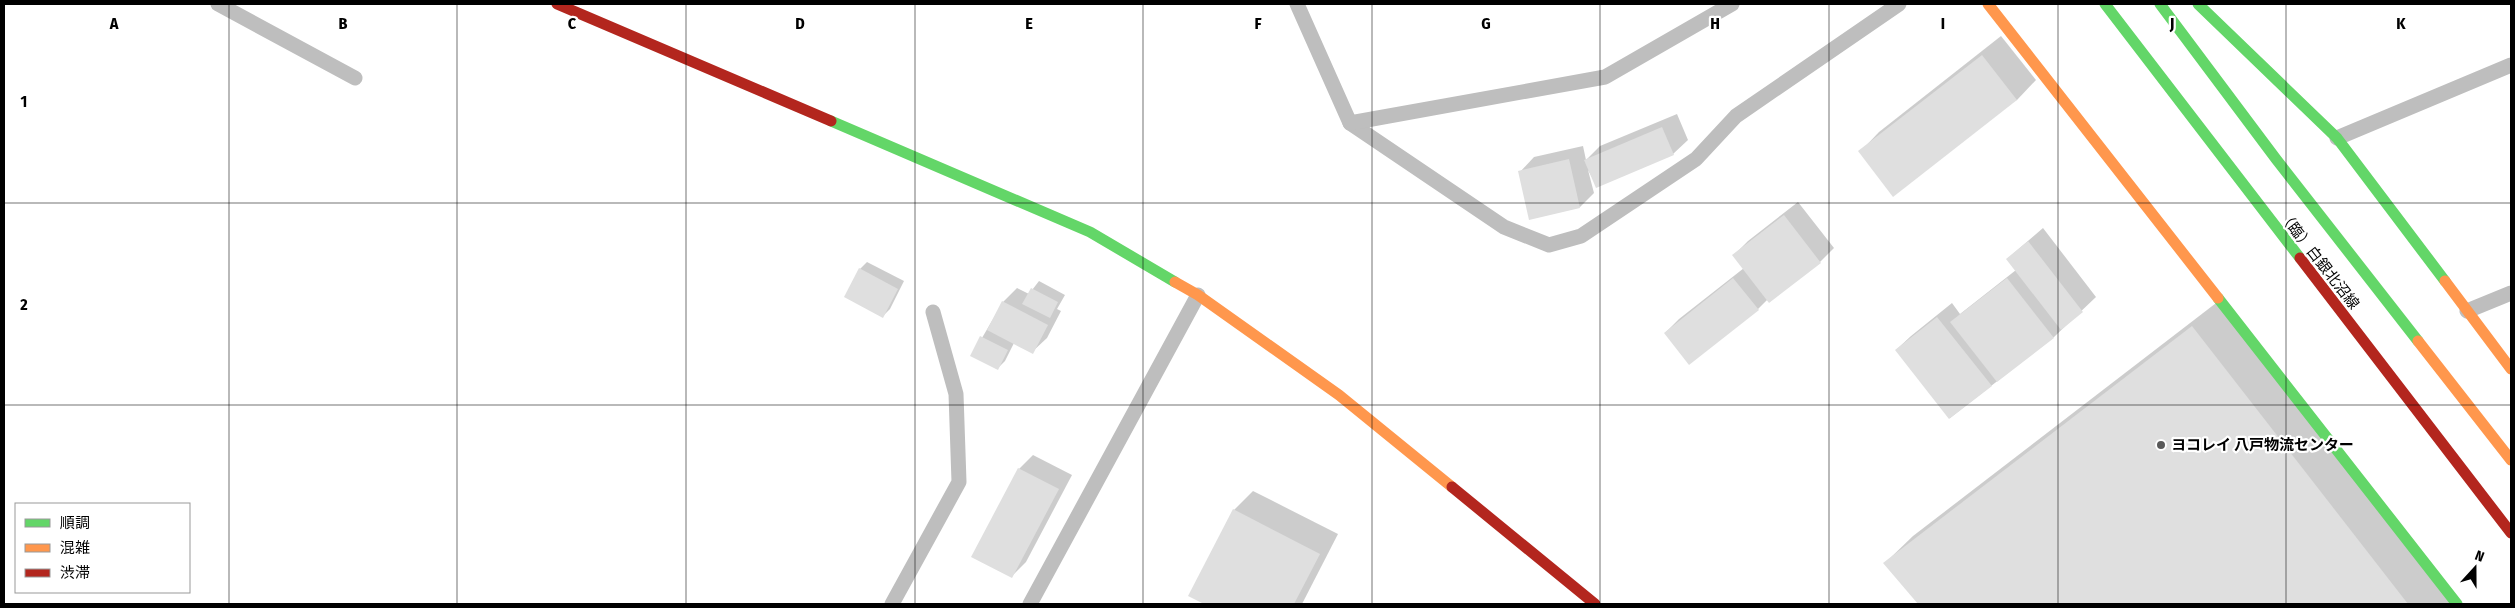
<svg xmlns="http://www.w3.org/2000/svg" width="2515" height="608" font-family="'Fira Sans Condensed','Noto Sans JP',sans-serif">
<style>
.shadow{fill:#0003}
.building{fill:#dfdfdf}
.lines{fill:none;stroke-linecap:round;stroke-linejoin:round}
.lane{stroke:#bebebe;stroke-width:15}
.fast{stroke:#63d668;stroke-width:11}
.slow{stroke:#ff974d;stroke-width:11}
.jam{stroke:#b3261e;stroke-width:11}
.grid{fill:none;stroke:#000;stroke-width:1;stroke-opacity:0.55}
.poi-dot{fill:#595959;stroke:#fff;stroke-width:2}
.labels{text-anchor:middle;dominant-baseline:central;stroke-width:4.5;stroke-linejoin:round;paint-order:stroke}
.street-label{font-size:15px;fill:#000;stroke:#fff}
.poi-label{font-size:15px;font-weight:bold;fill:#000;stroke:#fff;text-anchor:start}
.grid-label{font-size:16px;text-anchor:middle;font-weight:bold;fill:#000;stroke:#fff;stroke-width:4.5;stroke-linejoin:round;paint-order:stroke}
</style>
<rect width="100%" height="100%" fill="#fff"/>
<g class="shadow">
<path d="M2001,36L2036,80L2017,100L1860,152L1879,132Z"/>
<path d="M1677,114L1688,140L1673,154L1597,186L1588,170L1594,193L1580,207L1520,172L1534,157L1583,146L1586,160L1600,146Z"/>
<path d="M1798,202L1834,248L1820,262L1768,299L1758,309L1665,333L1679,319L1744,268L1734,255L1748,241Z"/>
<path d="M2043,228L2096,297L2054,337L1950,418L1896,350L1911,336L1952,303L1960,314L2016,270L2007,259Z"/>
<path d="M867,262L904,281L890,309L883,316L860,269Z"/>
<path d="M1039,281L1065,295L1057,309L1061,311L1047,338L1032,352L1014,343L1005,361L997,369L972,355L1003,302L1017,288L1029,294Z"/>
<path d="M2220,300L2455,604H1920L1885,563L1913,536Z"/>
<path d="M1033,455L1072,475L1026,562L1012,576L1019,469Z"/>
<path d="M1253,491L1338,534L1302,604H1207L1190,595L1234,510Z"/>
</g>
<g class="building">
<path d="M1982,55L2017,100L1893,197L1858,151Z"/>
<path d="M1662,127L1674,155L1596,188L1584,160Z"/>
<path d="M1569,159L1580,208L1529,220L1518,171Z"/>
<path d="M1784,215L1821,263L1769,303L1732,255Z"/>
<path d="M2028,241L2083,312L2061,330L2006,259Z"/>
<path d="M859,268L898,289L883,318L844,297Z"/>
<path d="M1733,278L1759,310L1689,365L1664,333Z"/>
<path d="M2007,278L2054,338L1997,382L1950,322Z"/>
<path d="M1031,288L1058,302L1050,318L1022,304Z"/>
<path d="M1002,301L1048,325L1033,354L987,330Z"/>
<path d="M1937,317L1992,386L1949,419L1895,350Z"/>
<path d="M2192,326L2408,604H1918L1883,563Z"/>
<path d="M980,336L1008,350L998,370L970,356Z"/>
<path d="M1018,468L1059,489L1012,578L971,557Z"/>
<path d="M1233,509L1320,554L1294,604H1204L1188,596Z"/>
</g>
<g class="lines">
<g class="lane">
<path d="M218,4L355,78"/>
<path d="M1297,4L1350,123L1504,227L1549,245L1581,236L1696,159L1736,116L1899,4"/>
<path d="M1350,123L1605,77L1732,4"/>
<path d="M2337,138L2511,65"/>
<path d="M2467,311L2511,293"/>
<path d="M892,604L959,482L956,394L933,312"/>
<path d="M1030,604L1198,295"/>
</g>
<g class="fast">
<path d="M2105,4L2300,258"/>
<path d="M2160,4L2276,159L2418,341"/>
<path d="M2198,4L2337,138L2445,281"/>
<path d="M831,121L1090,232L1175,282"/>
<path d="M2218,298L2457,604"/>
</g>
<g class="slow">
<path d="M1988,4L2218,298"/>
<path d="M2445,281L2511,369"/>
<path d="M1175,282L1198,295L1339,395L1452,487"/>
<path d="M2418,341L2511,460"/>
</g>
<g class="jam">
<path d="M557,4L831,121"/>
<path d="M2300,258L2511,533"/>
<path d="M1452,487L1595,604"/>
</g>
</g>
<path class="grid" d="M229,4V604M457,4V604M686,4V604M915,4V604M1143,4V604M1372,4V604M1600,4V604M1829,4V604M2058,4V604M2286,4V604M4,203H2511M4,405H2511"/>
<circle class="poi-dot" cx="2161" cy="445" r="5"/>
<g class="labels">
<g class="street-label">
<text transform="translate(2319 260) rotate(52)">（臨）白銀北沼線</text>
</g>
<g class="poi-label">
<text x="2171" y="445">ヨコレイ 八戸物流センター</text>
</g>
</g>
<g class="grid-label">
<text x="114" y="29">A</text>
<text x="343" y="29">B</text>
<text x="572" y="29">C</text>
<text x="800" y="29">D</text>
<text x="1029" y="29">E</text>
<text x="1258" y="29">F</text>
<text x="1486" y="29">G</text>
<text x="1715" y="29">H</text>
<text x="1943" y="29">I</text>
<text x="2172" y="29">J</text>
<text x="2401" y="29">K</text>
<text x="24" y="107">1</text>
<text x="24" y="310">2</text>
</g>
<rect width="2515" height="608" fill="none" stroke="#000000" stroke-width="10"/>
<rect x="15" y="503" width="175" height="90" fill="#ffffff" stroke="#999999"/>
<rect x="25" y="519" width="25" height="8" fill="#63d668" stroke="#999999"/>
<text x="60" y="528" font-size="15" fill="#000000">順調</text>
<rect x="25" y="544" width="25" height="8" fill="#ff974d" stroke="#999999"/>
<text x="60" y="553" font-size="15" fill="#000000">混雑</text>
<rect x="25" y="569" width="25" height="8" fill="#b3261e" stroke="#999999"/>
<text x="60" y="578" font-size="15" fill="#000000">渋滞</text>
<g transform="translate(2475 568) rotate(21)" stroke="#ffffff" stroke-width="4" paint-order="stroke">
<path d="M0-4L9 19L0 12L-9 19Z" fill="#000000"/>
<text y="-8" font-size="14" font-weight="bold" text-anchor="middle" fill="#000000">N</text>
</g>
</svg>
